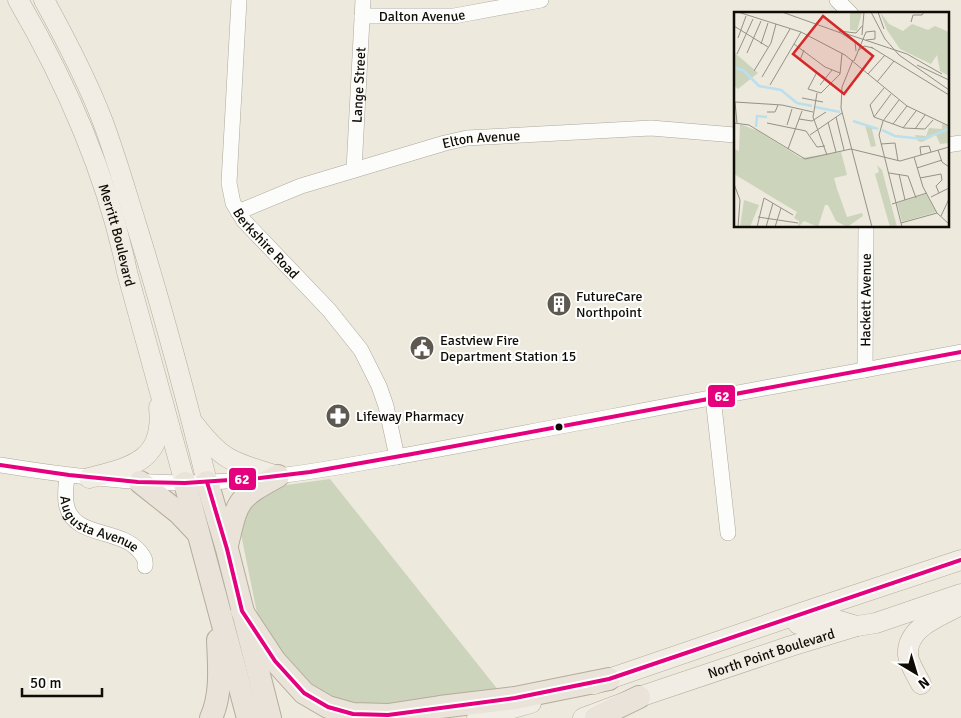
<svg xmlns="http://www.w3.org/2000/svg" width="961" height="718" font-family="Signika,sans-serif">
<style>
.green{fill:#ccd4bc}
.lines{fill:none;stroke-linecap:round;stroke-linejoin:round}
.minor-casing{stroke:#aca89e;stroke-width:16}
.major-casing{stroke:#b4ac9d;stroke-width:21}
.highway-casing{stroke:#b4ac9d;stroke-width:24}
.minor{stroke:#fcfcfa;stroke-width:15}
.major{stroke:#f1ede5;stroke-width:20}
.highway{stroke:#e9e3d9;stroke-width:22}
.bus-1-casing{stroke:#fff;stroke-width:8}
.bus-1{stroke:#e5007d;stroke-width:4}
.bus-dot{fill:#0f0c05;stroke:#fff;stroke-width:2}
.labels{text-anchor:middle;dominant-baseline:central;stroke-width:4;stroke-linejoin:round;paint-order:stroke}
.street-label{font-size:14px;fill:#0f0c05;stroke:#fff}
.poi-label{font-size:14px;fill:#0f0c05;stroke:#fff;text-anchor:start}
.inset-river{fill:none;stroke:#bcdfed;stroke-width:2.5}
.inset-road{fill:none;stroke:#949186;stroke-width:1}
.view{fill:#d62828;fill-opacity:0.15;stroke:#d62828;stroke-width:2.5}
.inset-edge{fill:none;stroke:#0f0c05;stroke-width:2.5}
.line-badge{stroke:#fff;stroke-width:2}
.badge-label{font-size:14px;text-anchor:middle;font-weight:bold;fill:#fff}
</style>
<rect width="100%" height="100%" fill="#ede9dc"/>
<path class="green" d="M330,479L499,691L367,709L314,695L271,652L257,613L240,529L250,496L265,488Z"/>
<g class="lines">
<defs>
<g id="minor">
<path id="s1" d="M239,0L229,183L233,203L244,221L329,310L361,350L379,386L386,406L397,457"/>
<path d="M837,0L851,14"/>
<path id="s2" d="M362,16H454L541,0"/>
<path d="M947,145L961,143"/>
<path id="s3" d="M354,170L363,0"/>
<path id="s4" d="M238,212L301,186L445,143L467,138L651,128L735,135"/>
<path id="s5" d="M865,370L866,229"/>
<path d="M713,397L728,533"/>
<path d="M0,465C61,475 122,483 185,483C252,482 318,471 384,459C459,446 534,431 610,417C727,394 844,374 961,352"/>
<path id="s6" d="M67,476C66,486 64,498 67,507C75,538 121,528 140,552C144,557 146,560 145,566"/>
</g>
<g id="major">
<path id="s7" d="M18,0C66,82 108,178 127,272L185,483"/>
<path d="M44,0C66,40 87,80 103,122C116,157 126,192 137,227C163,311 186,397 207,482"/>
<path d="M195,425C223,462 235,463 278,476"/>
<path d="M89,478C131,467 165,461 159,407"/>
<path d="M798,624L833,619L857,626"/>
<path d="M594,684L807,611L961,560"/>
<path d="M921,684C917,676 909,664 908,655C906,627 941,616 961,605"/>
<path d="M477,718L531,703"/>
<path id="s8" d="M583,718L639,697L791,646L857,626L876,623L961,594"/>
</g>
<g id="highway">
<path d="M140,482L179,513L197,532"/>
<path d="M207,482L227,549L270,718"/>
<path d="M185,483L248,718"/>
<path d="M227,545C238,500 236,499 278,476"/>
<path d="M242,611L275,661L304,693L328,707L353,714L388,715L440,707L515,698L609,679"/>
<path d="M211,718C222,694 219,666 218,640"/>
<path d="M596,718L639,697"/>
</g>
</defs>
<use href="#minor" class="minor-casing"/>
<use href="#major" class="major-casing"/>
<use href="#highway" class="highway-casing"/>
<use href="#minor" class="minor"/>
<use href="#major" class="major"/>
<use href="#highway" class="highway"/>
<defs>
<g id="bus-1">
<path d="M0,465L69,475L138,482L185,483L260,478L310,472L412,454L961,352"/>
<path d="M207,482L227,549L242,611L275,661L304,693L328,707L353,714L388,715L515,698L609,679L961,560"/>
</g>
</defs>
<use href="#bus-1" class="bus-1-casing"/>
<use href="#bus-1" class="bus-1"/>
</g>
<defs>
<symbol id="building-disc" viewBox="-11 -11 22 22"><circle r="9.5" fill="#5d5950" stroke="#fff"/><path d="M-4-6H4V6H1V3H-1V6H-4ZM-2.5-4.3h1.7v1.8h-1.7ZM.8-4.3h1.7v1.8H.8ZM-2.5-1h1.7V.8h-1.7ZM.8-1h1.7V.8H.8Z" fill="#fff"/></symbol>
<symbol id="civic-disc" viewBox="-11 -11 22 22"><circle r="9.5" fill="#5d5950" stroke="#fff"/><path d="M-.6-6.5H3V-4.5H.6V-3L4-1V1h2V6H-6V1h2V-1L-.6-3ZM-1.2 2.5V6h2.4V2.5Z" fill="#fff"/></symbol>
<symbol id="pharmacy-disc" viewBox="-11 -11 22 22"><circle r="9.5" fill="#5d5950" stroke="#fff"/><path d="M-2-6h4v4h4v4h-4v4h-4v-4h-4v-4h4Z" fill="#fff"/></symbol>
</defs>
<g fill-rule="evenodd">
<use href="#building-disc" x="545" y="290" width="28" height="28"/>
<use href="#civic-disc" x="408" y="334" width="28" height="28"/>
<use href="#pharmacy-disc" x="324" y="402" width="28" height="28"/>
</g>
<circle class="bus-dot" cx="559" cy="427" r="4.5"/>
<g class="labels">
<g class="street-label">
<text stroke="none"><textPath href="#s2" startOffset="60">Dalton Avenue</textPath></text>
<text stroke="none"><textPath href="#s3" startOffset="85">Lange Street</textPath></text>
<text stroke="none"><textPath href="#s4" startOffset="255">Elton Avenue</textPath></text>
<text stroke="none"><textPath href="#s7" startOffset="256">Merritt Boulevard</textPath></text>
<text stroke="none"><textPath href="#s1" startOffset="256">Berkshire Road</textPath></text>
<text stroke="none"><textPath href="#s5" startOffset="70">Hackett Avenue</textPath></text>
<text stroke="none"><textPath href="#s6" startOffset="68">Augusta Avenue</textPath></text>
<text stroke="none"><textPath href="#s8" startOffset="199">North Point Boulevard</textPath></text>
</g>
<g class="poi-label">
<text x="576" y="296">FutureCare<tspan x="576" dy="16">Northpoint</tspan></text>
<text x="440" y="340">Eastview Fire<tspan x="440" dy="16">Department Station 15</tspan></text>
<text x="356" y="416">Lifeway Pharmacy</text>
</g>
</g>
<g transform="translate(734 12)">
<rect width="215" height="215" fill="#ede9dc"/>
<path d="M116,0H128L123,19L116,18ZM146,0L155,12L169,19L178,12L194,18L201,14L215,20V64L206,59L203,43L197,52L166,37L153,18ZM0,21L1,41L24,61L4,77L0,74ZM6,112L24,119L67,146L107,140L113,163L100,166L103,177L113,205L128,201L129,204L113,215L102,209L94,193H91L84,215L70,209L64,215L65,209L60,206L63,200L0,162V137L5,139ZM208,112L215,114V131L206,132L202,123L188,130L184,129L181,123L192,124L195,116L208,117ZM131,113L146,117H138L142,134L137,135ZM143,153L148,158L163,215H156L141,162L145,160ZM192,182L202,200L168,210L163,191ZM10,188L25,193L16,215H6Z" fill="#ccd4bc"/>
<path class="inset-river" d="M0,56L9,58L25,74L47,78L63,91L78,94M81,95L106,100M119,109L144,117M22,115L23,104L33,105M148,118L161,124L189,127L215,117"/>
<path class="inset-road" d="M4,0L67,20L111,43L173,94L215,114M48,0L107,21M137,0L151,27L165,43L215,78M144,0L150,17M177,10L179,3H188L190,0M0,14L34,35M105,19L122,21L128,14M107,21L121,30L122,39M113,22L173,42L208,62M128,23L130,0M4,26L12,4M27,32L34,11M60,32L91,55L106,61M137,35L215,83M70,38L66,48L91,66M125,38L130,34L139,36M13,41L27,9M3,42L19,7M119,48L108,75L107,96L138,215M120,49L132,20L141,19V27L132,28M183,53L215,68M20,59L37,31L42,12M83,60L74,77L87,81L106,62L108,41M134,62L151,43M28,65L56,17M143,70L160,49M36,73L67,20M86,73L98,58M150,76L136,93L140,105L170,116L191,117L199,108M83,81L79,105L93,143M68,86L89,90M165,88L149,109L145,123L168,215M33,100H41L44,93M102,105L110,138M140,105L157,82M65,107L78,109L92,100M94,110L102,140M0,111L15,113L71,147L117,137L166,149L215,135M3,111L1,90L48,93L79,100M33,111L72,119L83,135L91,134M159,112L173,94M53,113L58,97M169,116L182,99M181,117L191,103M76,123L108,101M147,132L161,131L164,149M54,137L68,99M204,138L208,150L215,155M187,143L186,135L195,134L197,140M180,145L189,175L203,201L215,212M183,156L208,148M155,161L174,164L182,186M165,162L171,188M186,166L207,162L208,168L202,174L205,181M0,172L6,188L4,215M197,185L215,176M158,192L193,181M207,204L215,187M24,205L64,211M167,211L203,201M23,215L30,186L59,203M32,215L39,191M41,215L47,196"/>
<path class="view" d="M89,4L139,44L110,82L59,42Z"/>
<rect width="215" height="215" class="inset-edge"/>
</g>
<g class="line-badge">
<rect x="707" y="384" width="29" height="24" rx="5" fill="#e5007d"/>
<rect x="228" y="467" width="29" height="24" rx="5" fill="#e5007d"/>
</g>
<g class="badge-label">
<text x="722" y="401">62</text>
<text x="242" y="484">62</text>
</g>
<g transform="translate(916 673) rotate(142)" stroke="#ffffff" stroke-width="4" paint-order="stroke">
<path d="M0-4L9 19L0 12L-9 19Z" fill="#0f0c05"/>
<text y="-8" font-size="14" font-weight="bold" text-anchor="middle" fill="#0f0c05">N</text>
</g>
<path d="M22 688v8h80v-8" fill="none" stroke="#0f0c05" stroke-width="2.5"/>
<text x="30" y="688" font-size="15" fill="#0f0c05" stroke="#ffffff" stroke-width="4" paint-order="stroke">50 m</text>
</svg>
